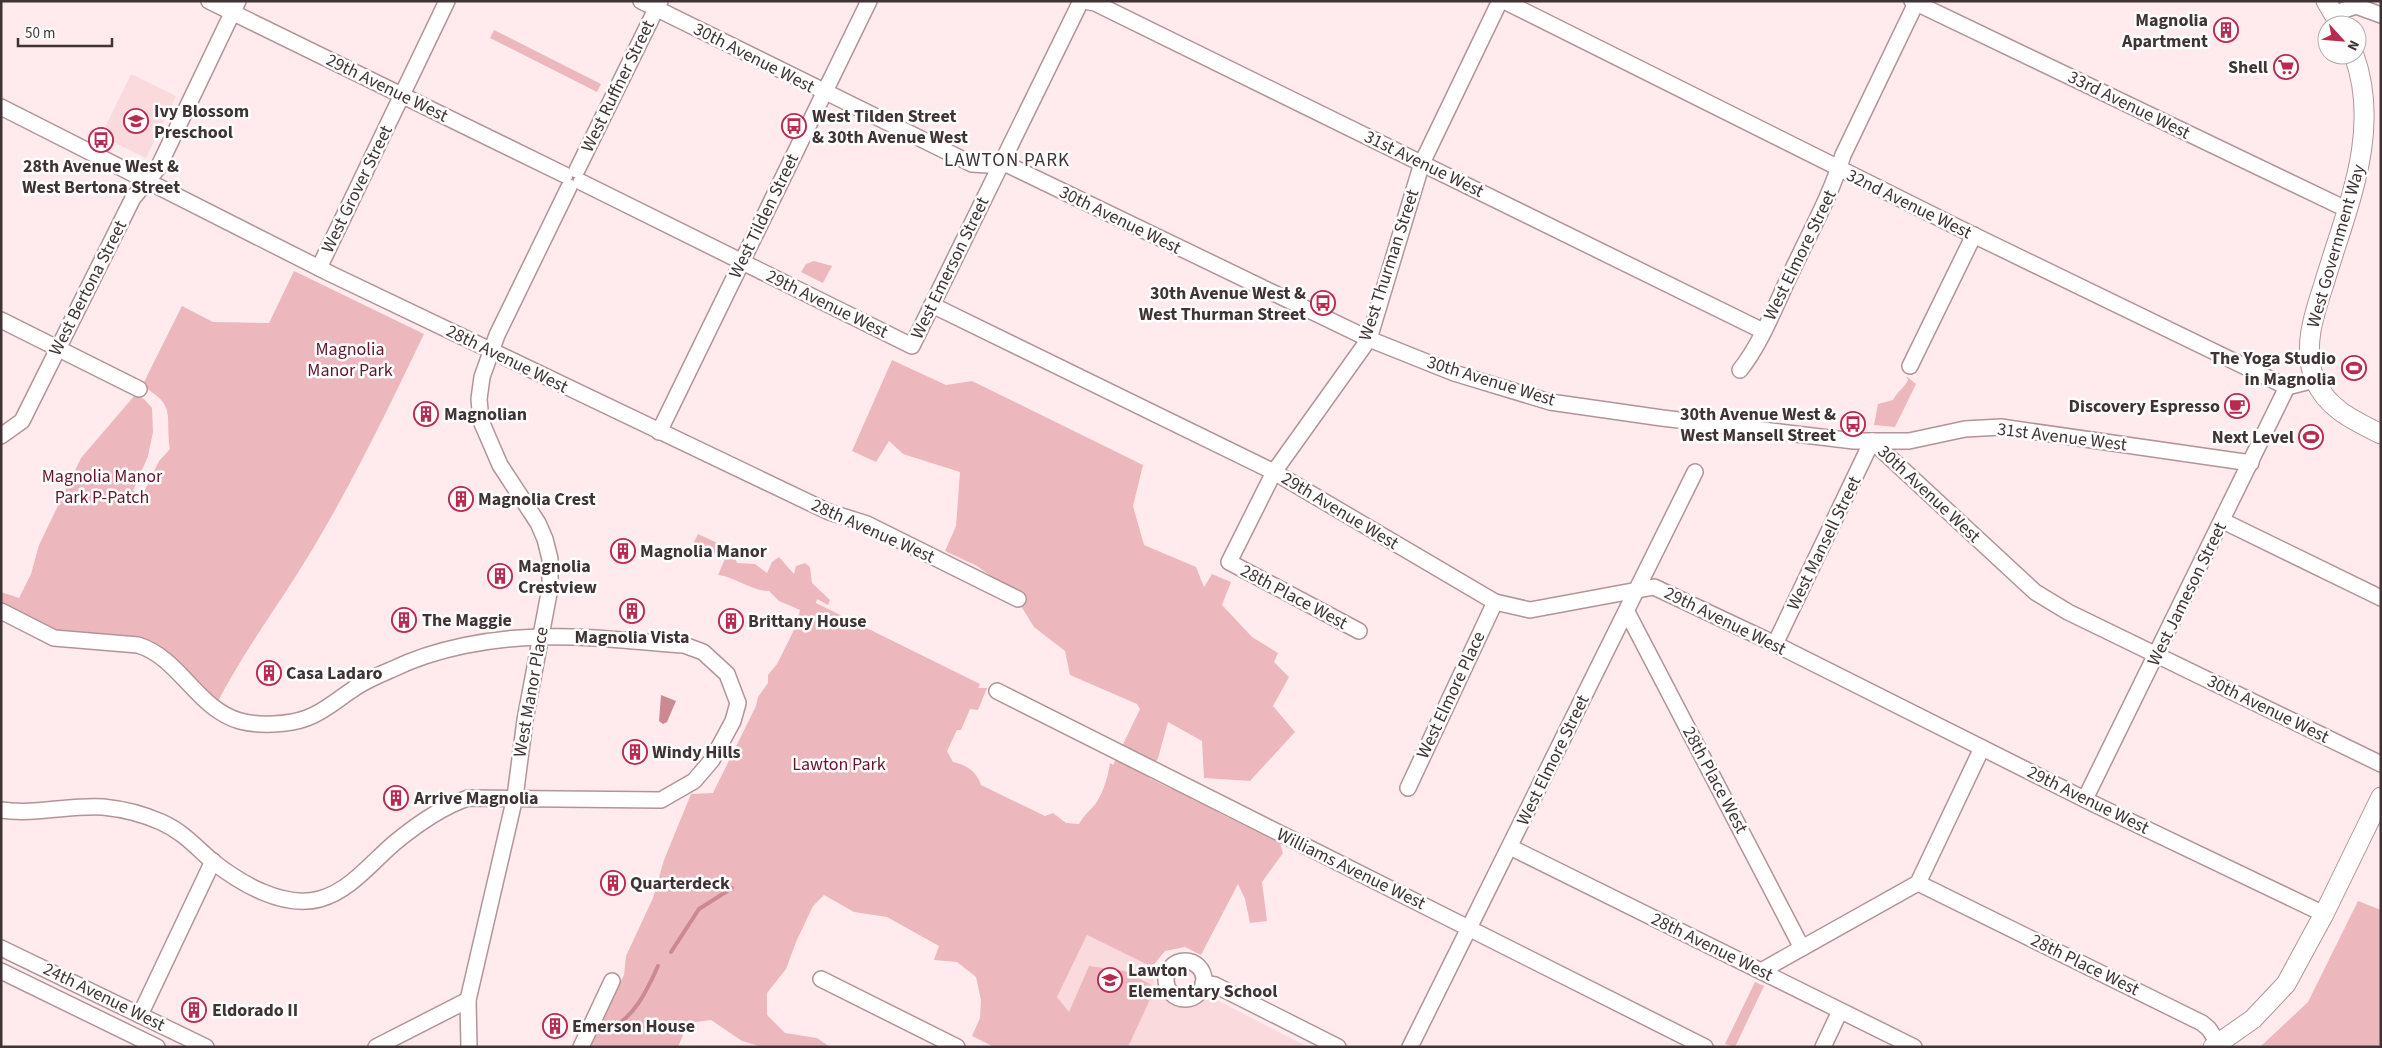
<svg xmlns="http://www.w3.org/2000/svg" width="2382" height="1048" font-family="'Source Sans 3',sans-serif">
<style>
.built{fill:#fbdade}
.green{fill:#ecb8be}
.water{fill:#cb8a92}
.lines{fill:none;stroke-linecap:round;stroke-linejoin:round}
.stream{stroke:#cb8a92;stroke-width:4}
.minor-casing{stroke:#b29497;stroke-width:18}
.major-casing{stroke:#b29497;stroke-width:21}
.minor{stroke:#fff;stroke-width:15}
.major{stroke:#fff;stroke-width:19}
.labels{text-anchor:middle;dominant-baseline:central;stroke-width:5;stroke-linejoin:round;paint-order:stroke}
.poi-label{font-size:18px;font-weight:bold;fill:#3f3335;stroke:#fefefe;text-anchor:start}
.street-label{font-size:18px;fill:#3f3335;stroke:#fefefe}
.park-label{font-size:18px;fill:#631529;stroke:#fefefe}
.neighbourhood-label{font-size:19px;letter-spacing:1px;fill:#3f3335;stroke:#fefefe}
</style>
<rect width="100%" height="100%" fill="#ffebed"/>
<g class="built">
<path d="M131,74L176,96L146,158L101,136Z"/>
<path d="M1087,935L1152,967L1156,993L1183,1006L1207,995L1308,1047H1032Z"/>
</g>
<g class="green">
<path d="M494,30L601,84L597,92L490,38Z"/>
<path d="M814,261L832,266L823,283L801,272L806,264Z"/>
<path d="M294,271L424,334C389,407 354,480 312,550C281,602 244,650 216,705L137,648L45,635L1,612V592L19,598L31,574L39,545L81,458L135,395L144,399L152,408L153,432L148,456L133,491L143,494L159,461L170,449C165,413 177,406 142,386L182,306L213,322L269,323Z"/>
<path d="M892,360L946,385L972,381L1143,465L1133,506L1144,545L1196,567L1204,587L1212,574L1231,582L1222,605L1252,637L1278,653L1274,662L1289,677L1273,706L1295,732L1250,781L1204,778L1202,741L1168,722L1158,758L1149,778L1171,789L1174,786L1191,796V799L1200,803L1203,798L1218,809L1219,813L1246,826L1278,837L1283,853L1262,882L1267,921L1250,923L1245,899L1238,884L1201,955L1185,947L1165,951L1152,967L1087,935L1057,997L1069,1012L1089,966L1125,971L1150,984L1153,993L1128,1047H994L972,1036L980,1018L981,1000L976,977L957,962L934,960L939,946L887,917L854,912L824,895L813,906L796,942L786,969L767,993V1015L785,1033L817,1038L830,1047H762L742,1041L711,1020L688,1023L678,1047H587L624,975L626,956L653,898L664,860L691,794L713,793L756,706L758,697L768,683V675L777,664L796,626L800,610L779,601L769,591C751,591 736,577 718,575L725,559L693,544L698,534L732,550L737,563L755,564L767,573L772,562L779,557L794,574L796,566L805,563L810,567L812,583L830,600L828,605L817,599L816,603L980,684L978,688H987L978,710L970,709L961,730H957L947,751L953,762C966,765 976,770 981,785L1045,816L1053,813L1066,823L1079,824C1083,817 1086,814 1092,808C1102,798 1108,777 1110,763L1113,765L1140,709L1137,704L1070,675L1065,651L1034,627L1011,590L977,566L945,551L956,526L960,472L903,454L889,441L876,462L852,451Z"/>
<path d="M1906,376L1916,384L1895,427L1874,425L1878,404L1893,400C1897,392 1905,387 1908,380Z"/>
<path d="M2358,901L2381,910V1044L2376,1047H2260L2308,1002Z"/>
<path d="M1755,982L1764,986L1735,1047L1725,1044Z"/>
</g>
<path class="water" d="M661,695L676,701L667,722L663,724L659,721Z"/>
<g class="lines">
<g class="stream">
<path d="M671,952L699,909L732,888"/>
<path d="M608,1031C634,1017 646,993 658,966"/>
</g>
<defs>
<g id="minor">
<path d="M209,1L565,175"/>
<path d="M641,1L972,164L988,165L1002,162L1369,339L1454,373L1550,402L1662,418L1854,441H1909L1965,429L2001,427L2251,463"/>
<path d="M1084,1L1095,3L1763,331"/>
<path d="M1912,1L2346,209"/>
<path d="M1508,3L1961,229L2287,387L2315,380"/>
<path d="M2333,14L2356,6L2381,15"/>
<path d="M1,107L331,274L829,512L867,524L1018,599"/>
<path d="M577,170L660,1"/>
<path d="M581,182L912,346L1081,1"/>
<path d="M319,268L447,1"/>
<path d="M932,305L1274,472L1495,602L1530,610L1654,587L1775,644L2094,804L2324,914"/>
<path d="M1,320L139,389"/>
<path d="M1910,366L1974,235"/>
<path d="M1740,370C1763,341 1776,303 1792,271C1810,232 1831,195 1843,155L1917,1"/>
<path d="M659,432L869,1"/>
<path d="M1,436L22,421L133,198L158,168L238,1"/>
<path d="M1872,441L2035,592L2068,612L2381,764"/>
<path d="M2223,521L2381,598"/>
<path d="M1,611L54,638L138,645C180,658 197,709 240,721C259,726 288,725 307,718C324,712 338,699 352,690C364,681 379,675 393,669C436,648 492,638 540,637C588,635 637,642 684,645L703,652L727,674L738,703L733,721L712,760L694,781L661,800L468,798C442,807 419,823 398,840C373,860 352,890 320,899C283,909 240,883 212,861C196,847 182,831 161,822C143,814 123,809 103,807C69,805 35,815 1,810"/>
<path d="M1627,612L1802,948"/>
<path d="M1359,631L1229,562L1274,472L1369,339L1422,163L1497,7"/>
<path d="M1775,644L1872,441"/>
<path d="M997,691L1705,1047"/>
<path d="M1408,788L1495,602"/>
<path d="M2085,799L2287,387"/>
<path d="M1510,847L1914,1047"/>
<path d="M1918,883L2202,1023L2209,1029L2218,1043"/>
<path d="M1,948L206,1047"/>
<circle cx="1185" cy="980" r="19"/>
<path d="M1,971L157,1047"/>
<path d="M1761,971L1918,883L1982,748"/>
<path d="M821,979L957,1047"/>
<path d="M1203,983L1215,985L1338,1047"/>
<path d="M140,1015L213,861"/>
<path d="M376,1047L468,1000"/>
<path d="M469,1047L468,1000L515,797L525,720L550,588V559L545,539L538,523L500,465L481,421L479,399L482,377L497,335L569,187"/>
<path d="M581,1047L612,981"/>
<path d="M1410,1047L1695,472"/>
<path d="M1823,1047L1840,1011"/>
</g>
<g id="major">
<path d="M2326,1L2340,25"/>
<path d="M2354,55C2382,133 2346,209 2324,284C2314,314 2302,349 2315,380C2327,409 2355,421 2381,434"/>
<path d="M2213,1047L2253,1019L2286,984L2324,914L2381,797"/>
</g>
</defs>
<use href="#minor" class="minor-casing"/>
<use href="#major" class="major-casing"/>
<use href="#minor" class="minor"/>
<use href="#major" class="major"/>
</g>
<defs>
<symbol id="building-ring" viewBox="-11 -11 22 22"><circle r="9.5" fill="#fefefe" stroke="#ba2a50" stroke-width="1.5"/><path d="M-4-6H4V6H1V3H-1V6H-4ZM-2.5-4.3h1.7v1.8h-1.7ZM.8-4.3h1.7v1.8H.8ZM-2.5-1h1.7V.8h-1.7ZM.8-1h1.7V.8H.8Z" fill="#ba2a50"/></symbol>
<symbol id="supermarket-ring" viewBox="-11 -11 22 22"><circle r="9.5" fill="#fefefe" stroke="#ba2a50" stroke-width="1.5"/><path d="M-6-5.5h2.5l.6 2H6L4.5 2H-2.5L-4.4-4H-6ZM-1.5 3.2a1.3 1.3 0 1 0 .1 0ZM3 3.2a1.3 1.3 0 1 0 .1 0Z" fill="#ba2a50"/></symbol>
<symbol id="school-ring" viewBox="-11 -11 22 22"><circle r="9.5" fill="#fefefe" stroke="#ba2a50" stroke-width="1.5"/><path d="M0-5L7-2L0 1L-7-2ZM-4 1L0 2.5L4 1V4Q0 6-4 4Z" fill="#ba2a50"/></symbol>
<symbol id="bus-ring" viewBox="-11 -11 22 22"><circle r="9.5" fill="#fefefe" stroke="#ba2a50" stroke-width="1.5"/><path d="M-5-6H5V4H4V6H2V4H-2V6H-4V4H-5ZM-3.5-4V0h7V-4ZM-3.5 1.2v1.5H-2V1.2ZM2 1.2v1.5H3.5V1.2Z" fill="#ba2a50"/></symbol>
<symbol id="stadium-ring" viewBox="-11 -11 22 22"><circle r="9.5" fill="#fefefe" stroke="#ba2a50" stroke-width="1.5"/><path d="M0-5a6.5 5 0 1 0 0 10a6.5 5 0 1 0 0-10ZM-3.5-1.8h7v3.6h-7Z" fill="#ba2a50"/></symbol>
<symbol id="cafe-ring" viewBox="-11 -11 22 22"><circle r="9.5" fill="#fefefe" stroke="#ba2a50" stroke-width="1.5"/><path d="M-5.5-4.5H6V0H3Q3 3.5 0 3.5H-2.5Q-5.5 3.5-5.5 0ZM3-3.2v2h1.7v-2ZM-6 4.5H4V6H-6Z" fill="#ba2a50"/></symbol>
</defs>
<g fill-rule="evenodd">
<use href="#building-ring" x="2212" y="16" width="28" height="28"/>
<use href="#supermarket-ring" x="2272" y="53" width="28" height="28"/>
<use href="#school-ring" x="122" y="107" width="28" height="28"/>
<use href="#bus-ring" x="780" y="112" width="28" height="28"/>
<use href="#bus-ring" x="87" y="126" width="28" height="28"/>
<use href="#bus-ring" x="1309" y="289" width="28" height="28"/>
<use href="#stadium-ring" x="2340" y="354" width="28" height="28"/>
<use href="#cafe-ring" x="2223" y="392" width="28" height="28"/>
<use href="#building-ring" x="412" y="400" width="28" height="28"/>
<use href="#bus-ring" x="1839" y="410" width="28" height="28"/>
<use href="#stadium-ring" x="2297" y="423" width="28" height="28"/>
<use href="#building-ring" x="447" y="485" width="28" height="28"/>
<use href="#building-ring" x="609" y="537" width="28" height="28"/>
<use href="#building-ring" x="486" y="562" width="28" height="28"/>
<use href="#building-ring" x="618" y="597" width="28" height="28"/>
<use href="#building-ring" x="390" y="606" width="28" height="28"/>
<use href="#building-ring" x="717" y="607" width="28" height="28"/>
<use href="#building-ring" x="255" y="659" width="28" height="28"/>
<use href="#building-ring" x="621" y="738" width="28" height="28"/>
<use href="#building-ring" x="382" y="784" width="28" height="28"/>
<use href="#building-ring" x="599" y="869" width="28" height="28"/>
<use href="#school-ring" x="1096" y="966" width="28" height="28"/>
<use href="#building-ring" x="180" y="996" width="28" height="28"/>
<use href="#building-ring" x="541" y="1012" width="28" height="28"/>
</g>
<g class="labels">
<g class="poi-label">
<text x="2208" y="20" text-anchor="end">Magnolia<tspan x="2208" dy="21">Apartment</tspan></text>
<text x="2268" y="67" text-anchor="end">Shell</text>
<text x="154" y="111">Ivy Blossom<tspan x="154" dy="21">Preschool</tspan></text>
<text x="812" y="116">West Tilden Street<tspan x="812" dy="21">&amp; 30th Avenue West</tspan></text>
<text x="101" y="166" text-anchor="middle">28th Avenue West &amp;<tspan x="101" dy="21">West Bertona Street</tspan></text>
<text x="1306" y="293" text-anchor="end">30th Avenue West &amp;<tspan x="1306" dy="21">West Thurman Street</tspan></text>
<text x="2336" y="358" text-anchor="end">The Yoga Studio<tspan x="2336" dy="21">in Magnolia</tspan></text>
<text x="2220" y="406" text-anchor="end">Discovery Espresso</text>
<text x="444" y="414">Magnolian</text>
<text x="1836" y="414" text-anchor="end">30th Avenue West &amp;<tspan x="1836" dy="21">West Mansell Street</tspan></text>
<text x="2294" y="437" text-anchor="end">Next Level</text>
<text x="478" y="499">Magnolia Crest</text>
<text x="640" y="551">Magnolia Manor</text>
<text x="518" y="566">Magnolia<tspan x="518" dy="21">Crestview</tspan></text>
<text x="422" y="620">The Maggie</text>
<text x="748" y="621">Brittany House</text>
<text x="632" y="637" text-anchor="middle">Magnolia Vista</text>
<text x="286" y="673">Casa Ladaro</text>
<text x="652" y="752">Windy Hills</text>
<text x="414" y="798">Arrive Magnolia</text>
<text x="630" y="883">Quarterdeck</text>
<text x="1128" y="970">Lawton<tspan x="1128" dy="21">Elementary School</tspan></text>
<text x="212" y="1010">Eldorado II</text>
<text x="572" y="1026">Emerson House</text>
</g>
<g class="street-label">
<text transform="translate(754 58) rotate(27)">30th Avenue West</text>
<text transform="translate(618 86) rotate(-64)">West Ruffner Street</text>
<text transform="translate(387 88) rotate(26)">29th Avenue West</text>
<text transform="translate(2129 105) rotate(26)">33rd Avenue West</text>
<text transform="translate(1424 164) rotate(26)">31st Avenue West</text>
<text transform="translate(357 189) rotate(-64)">West Grover Street</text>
<text transform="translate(1909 204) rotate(26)">32nd Avenue West</text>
<text transform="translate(764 216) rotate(-64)">West Tilden Street</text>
<text transform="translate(1120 220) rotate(26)">30th Avenue West</text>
<text transform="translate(2336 246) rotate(-74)">West Government Way</text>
<text transform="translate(1800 255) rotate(-64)">West Elmore Street</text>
<text transform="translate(1389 265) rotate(-72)">West Thurman Street</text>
<text transform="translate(950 268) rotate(-64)">West Emerson Street</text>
<text transform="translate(88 288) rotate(-63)">West Bertona Street</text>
<text transform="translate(827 304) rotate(26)">29th Avenue West</text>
<text transform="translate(507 359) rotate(26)">28th Avenue West</text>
<text transform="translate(1491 381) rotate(17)">30th Avenue West</text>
<text transform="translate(2062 437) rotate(7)">31st Avenue West</text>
<text transform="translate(1929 494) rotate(43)">30th Avenue West</text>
<text transform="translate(1340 511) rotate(31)">29th Avenue West</text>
<text transform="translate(873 531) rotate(24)">28th Avenue West</text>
<text transform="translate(1824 543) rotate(-64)">West Mansell Street</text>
<text transform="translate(2187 594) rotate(-64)">West Jameson Street</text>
<text transform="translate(1294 597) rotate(28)">28th Place West</text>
<text transform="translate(1725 621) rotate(26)">29th Avenue West</text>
<text transform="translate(531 692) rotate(-80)">West Manor Place</text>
<text transform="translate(1451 695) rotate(-65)">West Elmore Place</text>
<text transform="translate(2268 709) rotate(26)">30th Avenue West</text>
<text transform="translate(1553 760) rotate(-64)">West Elmore Street</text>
<text transform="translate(1715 780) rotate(62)">28th Place West</text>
<text transform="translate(2088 800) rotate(26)">29th Avenue West</text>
<text transform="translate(1351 869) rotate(26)">Williams Avenue West</text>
<text transform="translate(1712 947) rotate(26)">28th Avenue West</text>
<text transform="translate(2085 965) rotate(26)">28th Place West</text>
<text transform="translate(104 997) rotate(26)">24th Avenue West</text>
</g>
<g class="park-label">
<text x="350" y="349">Magnolia<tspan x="350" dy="21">Manor Park</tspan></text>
<text x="102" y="476">Magnolia Manor<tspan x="102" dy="21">Park P-Patch</tspan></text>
<text x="839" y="764">Lawton Park</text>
</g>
<g class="neighbourhood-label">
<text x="1007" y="160">LAWTON PARK</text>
</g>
</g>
<rect width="2382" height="1048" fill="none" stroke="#3f3335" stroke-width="5"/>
<g transform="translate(2342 40) rotate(116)"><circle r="24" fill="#fefefe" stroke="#b2adae"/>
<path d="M0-4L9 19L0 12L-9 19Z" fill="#ba2a50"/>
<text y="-8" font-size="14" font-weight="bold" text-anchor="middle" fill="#3f3335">N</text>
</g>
<path d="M18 38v8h94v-8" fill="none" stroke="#3f3335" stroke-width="2.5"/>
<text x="25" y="38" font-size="15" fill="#3f3335" stroke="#fefefe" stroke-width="4" paint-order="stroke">50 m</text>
</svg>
